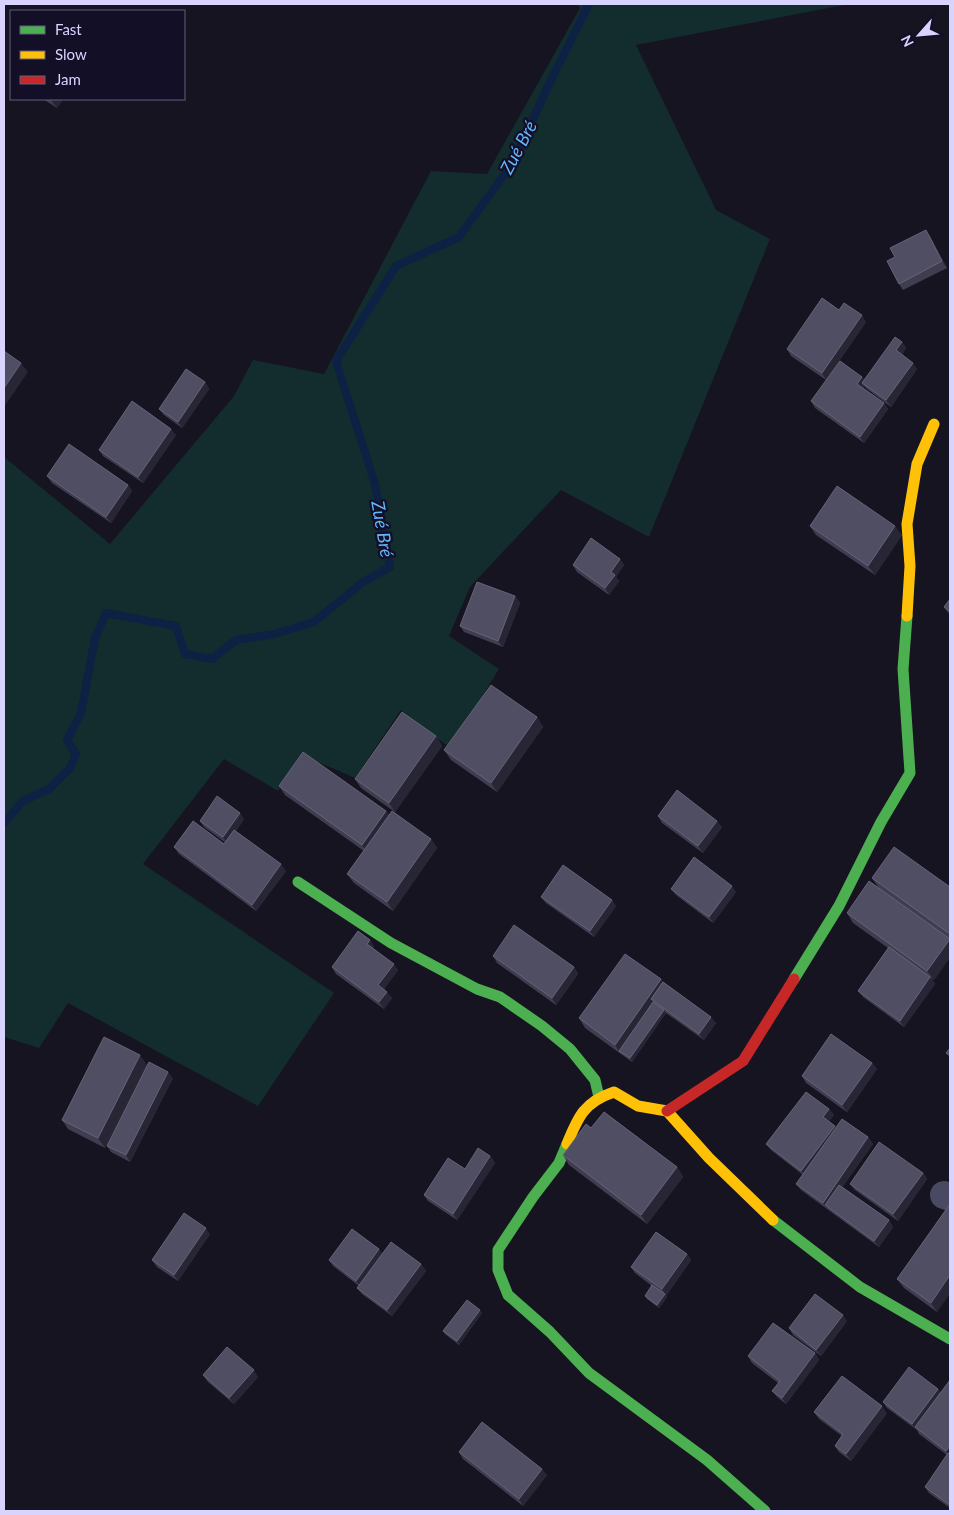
<svg xmlns="http://www.w3.org/2000/svg" width="954" height="1515" font-family="Lato,sans-serif">
<style>
.green{fill:#132c2d}
.lines{fill:none;stroke-linecap:round;stroke-linejoin:round}
.stream{stroke:#0d2144;stroke-width:8}
.street{stroke:#4a4962;stroke-width:28}
.fast{stroke:#4caf50;stroke-width:11}
.slow{stroke:#ffc107;stroke-width:11}
.jam{stroke:#c62828;stroke-width:11}
.wall{fill:#403d50}
.shaded-wall{fill:#282635}
.building{fill:#504e63;stroke:#66637b}
.labels{text-anchor:middle;dominant-baseline:central;stroke-width:4.5;stroke-linejoin:round;paint-order:stroke}
.water-label{font-size:18px;font-style:italic;fill:#62b6ff;stroke:#130f26}
</style>
<rect width="100%" height="100%" fill="#161421"/>
<path class="green" d="M577,4H850L636,45L716,210L770,239L649,537L561,490L470,587L449,636L499,669L450,748L401,710L355,778L304,756L278,791L224,759L143,864L334,993L258,1106L68,1003L39,1048L4,1037V457L110,544L234,396L253,360L324,374L431,171L487,174L580,8Z"/>
<g class="lines">
<path class="stream" d="M4,823L23,801L49,789L70,768L76,754L67,740L81,713L95,638L106,613L176,626L185,654L212,659L236,640L274,634L314,622L363,582L390,567L375,484L336,361L396,266L459,237L512,164L551,80L589,4"/>
<path class="street" d="M944,1195L950,1197"/>
<g class="fast">
<path d="M298,882L391,943L477,989L500,997L542,1026L570,1049L595,1080L599,1097"/>
<path d="M794,979L839,906L881,822L910,773L903,669L907,616"/>
<path d="M567,1144L559,1163L533,1197L498,1250V1270L508,1295L550,1332L589,1373L707,1460L765,1511"/>
<path d="M773,1220L860,1287L950,1339"/>
</g>
<g class="slow">
<path d="M907,616L910,566L907,524L917,464L934,424"/>
<path d="M567,1144C578,1117 584,1102 614,1092L638,1106L667,1111L709,1158L773,1220"/>
</g>
<path class="jam" d="M667,1111L743,1061L794,979"/>
</g>
<g class="wall">
<path d="M43,99H63L57,108Z"/>
<path d="M930,236L947,268L903,290L899,284L895,257Z"/>
<path d="M839,310L866,322L826,380L791,356L787,349Z"/>
<path d="M902,342L906,348L902,355L917,369L891,407L867,389L864,386L863,388L884,403L888,409L864,443L815,408L811,401L862,377L864,380Z"/>
<path d="M205,382L209,389L182,428L164,415L159,409Z"/>
<path d="M176,435L143,483L103,456L99,450Z"/>
<path d="M47,476L128,485L132,491L111,523L52,483Z"/>
<path d="M810,526L902,535L875,575L816,535Z"/>
<path d="M620,559L624,565L616,577L619,581L609,595L577,572L573,565Z"/>
<path d="M515,596L520,603L503,647L464,632L460,626Z"/>
<path d="M950,599V615L944,607Z"/>
<path d="M537,717L543,727L497,792L451,760L444,750Z"/>
<path d="M436,736L442,746L395,812L361,788L355,779Z"/>
<path d="M279,786L386,811L389,815L431,839L437,848L393,911L354,883L347,874L364,851L285,795Z"/>
<path d="M658,816L722,827L703,853L662,823Z"/>
<path d="M244,819L236,831L286,871L256,911L179,854L174,847L224,844L226,843L204,827L200,821Z"/>
<path d="M872,878L950,887V939L879,888Z"/>
<path d="M671,889L736,892L713,923L676,895Z"/>
<path d="M541,897L616,906L594,937L546,903Z"/>
<path d="M847,913L950,939V957L934,980L931,978L935,984L904,1027L863,997L858,991L888,948L853,923Z"/>
<path d="M374,946L373,948L398,970L384,989L392,998L384,1009L336,974L332,967Z"/>
<path d="M493,956L574,967L578,974L556,1005L497,963Z"/>
<path d="M661,979L663,982L716,1023L704,1040L666,1013L632,1062L585,1028L579,1018Z"/>
<path d="M872,1063L877,1069L847,1112L806,1083L802,1076Z"/>
<path d="M147,1065L105,1148L68,1129L62,1120Z"/>
<path d="M173,1078L130,1162L111,1152L107,1146Z"/>
<path d="M829,1109L834,1115L829,1121L836,1127L868,1137L873,1144L842,1187L889,1220L893,1227L879,1247L801,1190L796,1184L803,1175L771,1150L766,1144Z"/>
<path d="M591,1128L677,1167L683,1177L647,1224L569,1165L563,1155Z"/>
<path d="M490,1156L495,1163L457,1220L428,1201L424,1195L465,1169Z"/>
<path d="M923,1173L927,1179L898,1221L855,1190L850,1184Z"/>
<path d="M950,1204L937,1312L904,1288L897,1279Z"/>
<path d="M210,1234L178,1281L157,1267L152,1260Z"/>
<path d="M382,1254L421,1264L426,1271L392,1316L362,1294L357,1288L359,1286L333,1266L329,1260Z"/>
<path d="M687,1254L691,1260L666,1296V1295L667,1297L659,1308L647,1299L645,1296L652,1286L635,1273L631,1267Z"/>
<path d="M482,1313L459,1345L445,1334L443,1331Z"/>
<path d="M847,1321L821,1356L793,1335L789,1328Z"/>
<path d="M815,1353L819,1360L786,1404L777,1397L772,1391L778,1383L752,1363L748,1356Z"/>
<path d="M203,1375L258,1377L234,1404L208,1382Z"/>
<path d="M950,1380V1508L929,1493L925,1487L947,1455L919,1434L917,1430L887,1408L883,1402L938,1389L941,1393Z"/>
<path d="M814,1412L887,1413L851,1461L839,1452L835,1446L842,1436L819,1419Z"/>
<path d="M459,1452L547,1475L523,1506L463,1459Z"/>
</g>
<g class="shaded-wall">
<path d="M50,99H63L57,108Z"/>
<path d="M926,230L930,236L947,268L942,261Z"/>
<path d="M862,315L866,322L826,380L822,373Z"/>
<path d="M902,342L906,348L901,357L896,350Z"/>
<path d="M21,363L28,372L4,407V388Z"/>
<path d="M913,363L917,369L891,407L886,400Z"/>
<path d="M862,377L866,383H862L864,386L861,390L857,384Z"/>
<path d="M205,382L209,389L182,428L178,422Z"/>
<path d="M884,403L888,409L864,443L860,437Z"/>
<path d="M171,429L176,435L143,483L138,477Z"/>
<path d="M128,485L132,491L111,523L106,517Z"/>
<path d="M895,526L902,535L875,575L868,566Z"/>
<path d="M620,559L624,565L616,577L619,581L609,595L605,588L611,572Z"/>
<path d="M515,596L520,603L503,647L498,641Z"/>
<path d="M537,717L543,727L497,792L491,783Z"/>
<path d="M436,736L442,746L395,812L389,803Z"/>
<path d="M386,811L393,821L369,855L362,845Z"/>
<path d="M240,813L244,819L227,844L223,837Z"/>
<path d="M717,821L722,827L703,853L698,846Z"/>
<path d="M431,839L437,848L393,911L387,902Z"/>
<path d="M281,864L286,871L256,911L252,905Z"/>
<path d="M732,886L736,892L713,923L709,917Z"/>
<path d="M612,900L616,906L594,937L590,931Z"/>
<path d="M950,939V957L934,980L927,971Z"/>
<path d="M370,940L374,946L371,950L367,944Z"/>
<path d="M394,964L398,970L383,991L378,985Z"/>
<path d="M574,967L578,974L556,1005L552,998Z"/>
<path d="M930,977L935,984L904,1027L900,1021Z"/>
<path d="M661,979L667,989L651,999L656,1005L619,1051L615,1045Z"/>
<path d="M387,992L392,998L384,1009L379,1002Z"/>
<path d="M664,1010L666,1013L632,1062L630,1058Z"/>
<path d="M711,1017L716,1023L704,1040L699,1034Z"/>
<path d="M140,1055L147,1065L105,1148L98,1138Z"/>
<path d="M872,1063L877,1069L847,1112L842,1105Z"/>
<path d="M168,1072L173,1078L130,1162L126,1155Z"/>
<path d="M829,1109L834,1115L828,1123L823,1117Z"/>
<path d="M835,1126L840,1132L806,1177L801,1171Z"/>
<path d="M868,1137L873,1144L828,1208L825,1205L827,1209L823,1203Z"/>
<path d="M490,1156L495,1163L457,1220L453,1214Z"/>
<path d="M677,1167L683,1177L647,1224L641,1215Z"/>
<path d="M923,1173L927,1179L898,1221L893,1214Z"/>
<path d="M889,1220L893,1227L879,1247L874,1241Z"/>
<path d="M206,1228L210,1234L178,1281L174,1275Z"/>
<path d="M379,1249L384,1256L361,1287L356,1281Z"/>
<path d="M687,1254L691,1260L666,1296L662,1289Z"/>
<path d="M421,1264L426,1271L392,1316L387,1310Z"/>
<path d="M950,1275V1294L937,1312L931,1303Z"/>
<path d="M665,1294L667,1297L659,1308L657,1305Z"/>
<path d="M480,1310L482,1313L459,1345L457,1341Z"/>
<path d="M843,1315L847,1321L821,1356L816,1350Z"/>
<path d="M815,1353L819,1360L786,1404L782,1398Z"/>
<path d="M254,1370L258,1377L234,1404L229,1398Z"/>
<path d="M938,1389L943,1395L915,1427L916,1430L912,1424Z"/>
<path d="M882,1406L887,1413L851,1461L846,1454Z"/>
<path d="M950,1446V1457L946,1451Z"/>
<path d="M542,1469L547,1475L523,1506L519,1499Z"/>
</g>
<g class="building">
<path d="M926,230L942,261L899,284L887,261L895,257L890,248Z"/>
<path d="M822,298L839,310L844,303L862,315L822,373L787,349Z"/>
<path d="M895,337L902,342L896,350L913,363L886,400L862,383Z"/>
<path d="M4,351L21,363L4,388Z"/>
<path d="M840,361L862,377L857,384L884,403L860,437L811,401Z"/>
<path d="M186,369L205,382L178,422L159,409Z"/>
<path d="M132,401L171,429L138,477L99,450Z"/>
<path d="M69,444L128,485L106,517L47,476Z"/>
<path d="M837,486L895,526L868,566L810,526Z"/>
<path d="M591,538L620,559L611,572L615,575L605,588L573,565Z"/>
<path d="M477,582L515,596L498,641L460,626Z"/>
<path d="M950,599V612L944,607Z"/>
<path d="M491,685L537,717L491,783L444,750Z"/>
<path d="M402,712L436,736L389,803L355,779Z"/>
<path d="M303,752L386,811L362,845L279,786Z"/>
<path d="M677,790L717,821L698,846L658,816Z"/>
<path d="M217,796L240,813L223,837L200,821Z"/>
<path d="M392,811L431,839L387,902L347,874Z"/>
<path d="M193,821L224,844L234,830L281,864L252,905L174,847Z"/>
<path d="M894,847L950,887V934L872,878Z"/>
<path d="M694,857L732,886L709,917L671,889Z"/>
<path d="M563,865L612,900L590,931L541,897Z"/>
<path d="M869,881L950,939L927,971L847,913Z"/>
<path d="M514,925L574,967L552,998L493,956Z"/>
<path d="M358,931L370,940L367,944L394,964L378,985L387,992L379,1002L332,967Z"/>
<path d="M889,947L930,977L900,1021L858,991Z"/>
<path d="M625,954L661,979L615,1045L579,1018Z"/>
<path d="M663,982L711,1017L699,1034L651,999Z"/>
<path d="M653,1002L664,1010L630,1058L619,1051Z"/>
<path d="M831,1034L872,1063L842,1105L802,1076Z"/>
<path d="M104,1037L140,1055L98,1138L62,1120Z"/>
<path d="M950,1048V1056L946,1053Z"/>
<path d="M149,1062L168,1072L126,1155L107,1146Z"/>
<path d="M806,1092L829,1109L823,1117L835,1126L801,1171L766,1144Z"/>
<path d="M604,1112L677,1167L641,1215L563,1155L586,1124L591,1128Z"/>
<path d="M842,1119L868,1137L823,1203L796,1184Z"/>
<path d="M879,1142L923,1173L893,1214L850,1184Z"/>
<path d="M478,1148L490,1156L453,1214L424,1195L448,1158L465,1169Z"/>
<path d="M839,1185L889,1220L874,1241L825,1205Z"/>
<path d="M950,1204V1275L931,1303L897,1279Z"/>
<path d="M184,1213L206,1228L174,1275L152,1260Z"/>
<path d="M352,1229L379,1249L356,1281L329,1260Z"/>
<path d="M656,1232L687,1254L662,1289L631,1267Z"/>
<path d="M391,1242L421,1264L387,1310L357,1288Z"/>
<path d="M652,1285L665,1294L657,1305L645,1296Z"/>
<path d="M815,1294L843,1315L816,1350L789,1328Z"/>
<path d="M467,1300L480,1310L457,1341L443,1331Z"/>
<path d="M773,1323L815,1353L782,1398L772,1391L780,1381L748,1356Z"/>
<path d="M227,1347L254,1370L229,1398L203,1375Z"/>
<path d="M909,1367L938,1389L912,1424L883,1402Z"/>
<path d="M842,1376L882,1406L846,1454L835,1446L843,1434L814,1412Z"/>
<path d="M950,1380V1446L946,1451L915,1427Z"/>
<path d="M482,1422L542,1469L519,1499L459,1452Z"/>
<path d="M948,1453L950,1455V1505L925,1487Z"/>
</g>
<g class="labels">
<g class="water-label">
<text transform="translate(518 147) rotate(-62)">Zué Bré</text>
<text transform="translate(383 529) rotate(80)">Zué Bré</text>
</g>
</g>
<rect width="954" height="1515" fill="none" stroke="#d9d4ff" stroke-width="10"/>
<rect x="10" y="10" width="175" height="90" fill="#130f26" stroke="#625e7d"/>
<rect x="20" y="26" width="25" height="8" fill="#4caf50" stroke="#625e7d"/>
<text x="55" y="35" font-size="15" fill="#d9d4ff">Fast</text>
<rect x="20" y="51" width="25" height="8" fill="#ffc107" stroke="#625e7d"/>
<text x="55" y="60" font-size="15" fill="#d9d4ff">Slow</text>
<rect x="20" y="76" width="25" height="8" fill="#c62828" stroke="#625e7d"/>
<text x="55" y="85" font-size="15" fill="#d9d4ff">Jam</text>
<g transform="translate(919 35) rotate(243)" stroke="#130f26" stroke-width="4" paint-order="stroke">
<path d="M0-4L9 19L0 12L-9 19Z" fill="#d9d4ff"/>
<text y="-8" font-size="14" font-weight="bold" text-anchor="middle" fill="#d9d4ff">N</text>
</g>
</svg>
